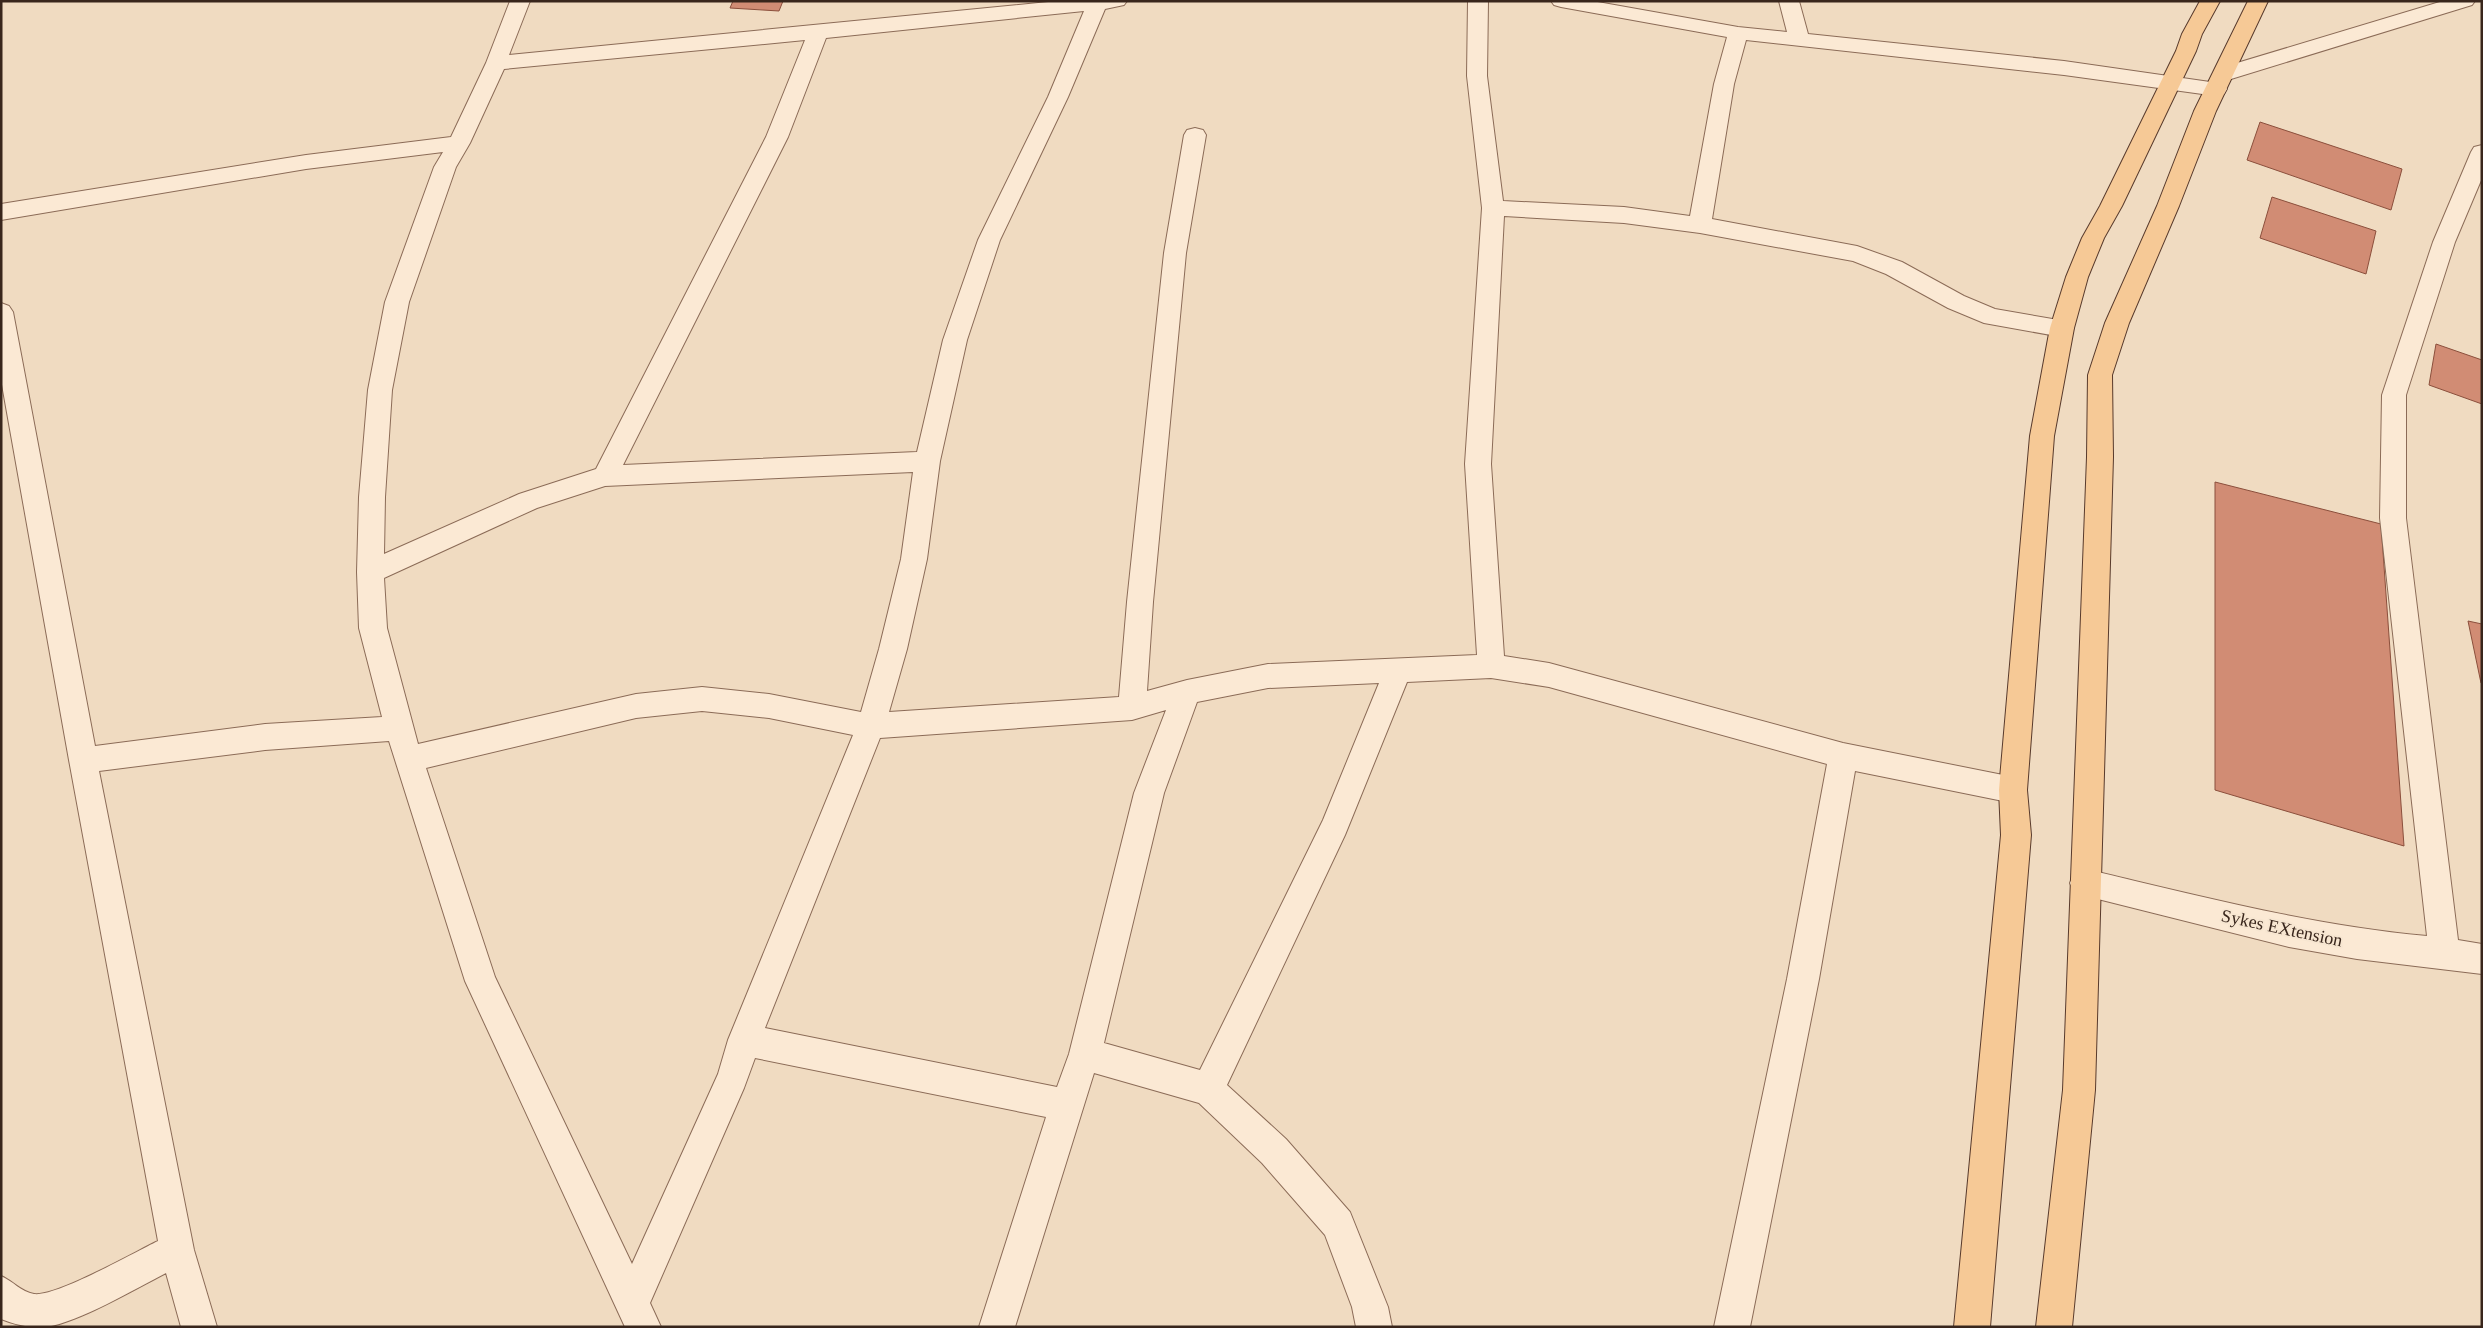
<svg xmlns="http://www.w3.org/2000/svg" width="2483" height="1328" font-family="'Times New Roman',serif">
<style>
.building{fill:#d18c74;stroke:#8b4f3c}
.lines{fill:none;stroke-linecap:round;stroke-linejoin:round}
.minor-casing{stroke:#8b6b57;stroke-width:2}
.major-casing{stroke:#583a2c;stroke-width:2}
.minor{fill:#fbe9d4;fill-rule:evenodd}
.major{fill:#f6c996;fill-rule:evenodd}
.labels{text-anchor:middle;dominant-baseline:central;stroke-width:4;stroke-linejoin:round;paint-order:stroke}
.street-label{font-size:18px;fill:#39261c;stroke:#f7e6d1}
</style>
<rect width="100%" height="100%" fill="#f0dbc1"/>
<g class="building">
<path d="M733,1H783L779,11L730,8Z"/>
<path d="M2260,122L2402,169L2391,210L2247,160Z"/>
<path d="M2272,197L2376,231L2366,274L2260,238Z"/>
<path d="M2436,344L2482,360V404L2429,385Z"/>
<path d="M2215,482L2381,524L2404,846L2215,790Z"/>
<path d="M2468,621L2482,624V683H2481Z"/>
</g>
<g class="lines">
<defs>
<g id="minor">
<path d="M510,1H530L509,55L1058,1H1127L1124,5L1105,9L1068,97L1000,240L967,340L940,461L927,559L907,649L889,712L1119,697L1127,602L1164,253L1184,135L1187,130L1195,128L1203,130L1206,135L1186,253L1153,602L1147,691L1187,680L1268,664L1477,655L1465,464L1482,208L1467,76L1468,1H1488L1487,76L1503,201L1624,207L1690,216L1714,84L1727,37L1561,7L1554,5L1551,1H1592L1738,27L1787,32L1779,1H1799L1808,34L2064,61L2224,84L2227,89L2224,94L2217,96L2064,75L1746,40L1734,84L1712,219L1857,246L1902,262L1964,296L1995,309L2070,322L2074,328L2070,334L2062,337L1984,323L1948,308L1886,274L1853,261L1700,233L1624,223L1504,216L1491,464L1504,656L1549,663L1843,743L2013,777L2023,781L2027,790L2023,799L2013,803L1855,771L1819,979L1750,1327H1714L1787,979L1827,764L1549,687L1491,678L1407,682L1345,835L1227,1085L1286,1139L1350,1212L1388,1307L1392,1327H1356L1352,1307L1325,1235L1262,1163L1199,1103L1094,1073L1015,1327H979L1046,1117L755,1058L744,1088L650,1303L661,1327H625L465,981L389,741L265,750L99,771L194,1250L217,1327H181L166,1273C135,1289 79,1322 46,1327C30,1328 16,1325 1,1319V1276C13,1281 21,1292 34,1294C56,1297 135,1252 158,1241L69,760L1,379V303L9,306L13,312L95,746L265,724L382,717L359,628L357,572L359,497L368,390L385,302L434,167L443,152L306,169L1,220V204L306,155L451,137L486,63ZM1084,11L1048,97L978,240L943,340L917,452L623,465L788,137L826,38ZM805,40L766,137L596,469L519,494L384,554L385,497L392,390L409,302L456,167L470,143L504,69ZM913,472L901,559L879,649L861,712L769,694L702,687L636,694L418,744L387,628L384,578L537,508L605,486ZM1379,683L1323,820L1200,1070L1104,1043L1164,793L1197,702L1268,688ZM1166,710L1134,793L1069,1054L1057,1087L765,1028L880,738L1132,720ZM702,711L769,718L853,735L728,1040L718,1074L632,1264L495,977L426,768L636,718Z"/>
<path d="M2443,1H2475L2472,5L2231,79L2224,81L2217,79L2214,74L2217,69Z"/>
<path d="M2482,145V178L2455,242L2406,395V518L2458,940L2482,944V974L2357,959L2289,947L2074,893L2070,883L2074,873L2085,869C2200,896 2309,925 2427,936L2380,518L2382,395L2433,242L2471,152L2474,147Z"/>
</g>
<g id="major">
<path d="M2200,1H2220L2202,34L2196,51L2122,206L2104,238L2088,277L2074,328L2054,436L2027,790L2031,835L1990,1327H1954L2001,835L1999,790L2030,436L2050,328L2066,277L2082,238L2100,206L2176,51L2182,34Z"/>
<path d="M2248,1H2268L2216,111L2179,206L2129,323L2112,375L2113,457L2095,1090L2072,1327H2036L2063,1090L2087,457L2088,375L2105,323L2157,206L2194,111Z"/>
</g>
</defs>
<use href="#minor" class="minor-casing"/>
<use href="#major" class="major-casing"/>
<use href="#minor" class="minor"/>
<use href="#major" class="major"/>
</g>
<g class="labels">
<g class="street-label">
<text transform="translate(2282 928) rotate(12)">Sykes EXtension</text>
</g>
</g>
<rect width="2483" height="1328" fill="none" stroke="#39261c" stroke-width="5"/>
</svg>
